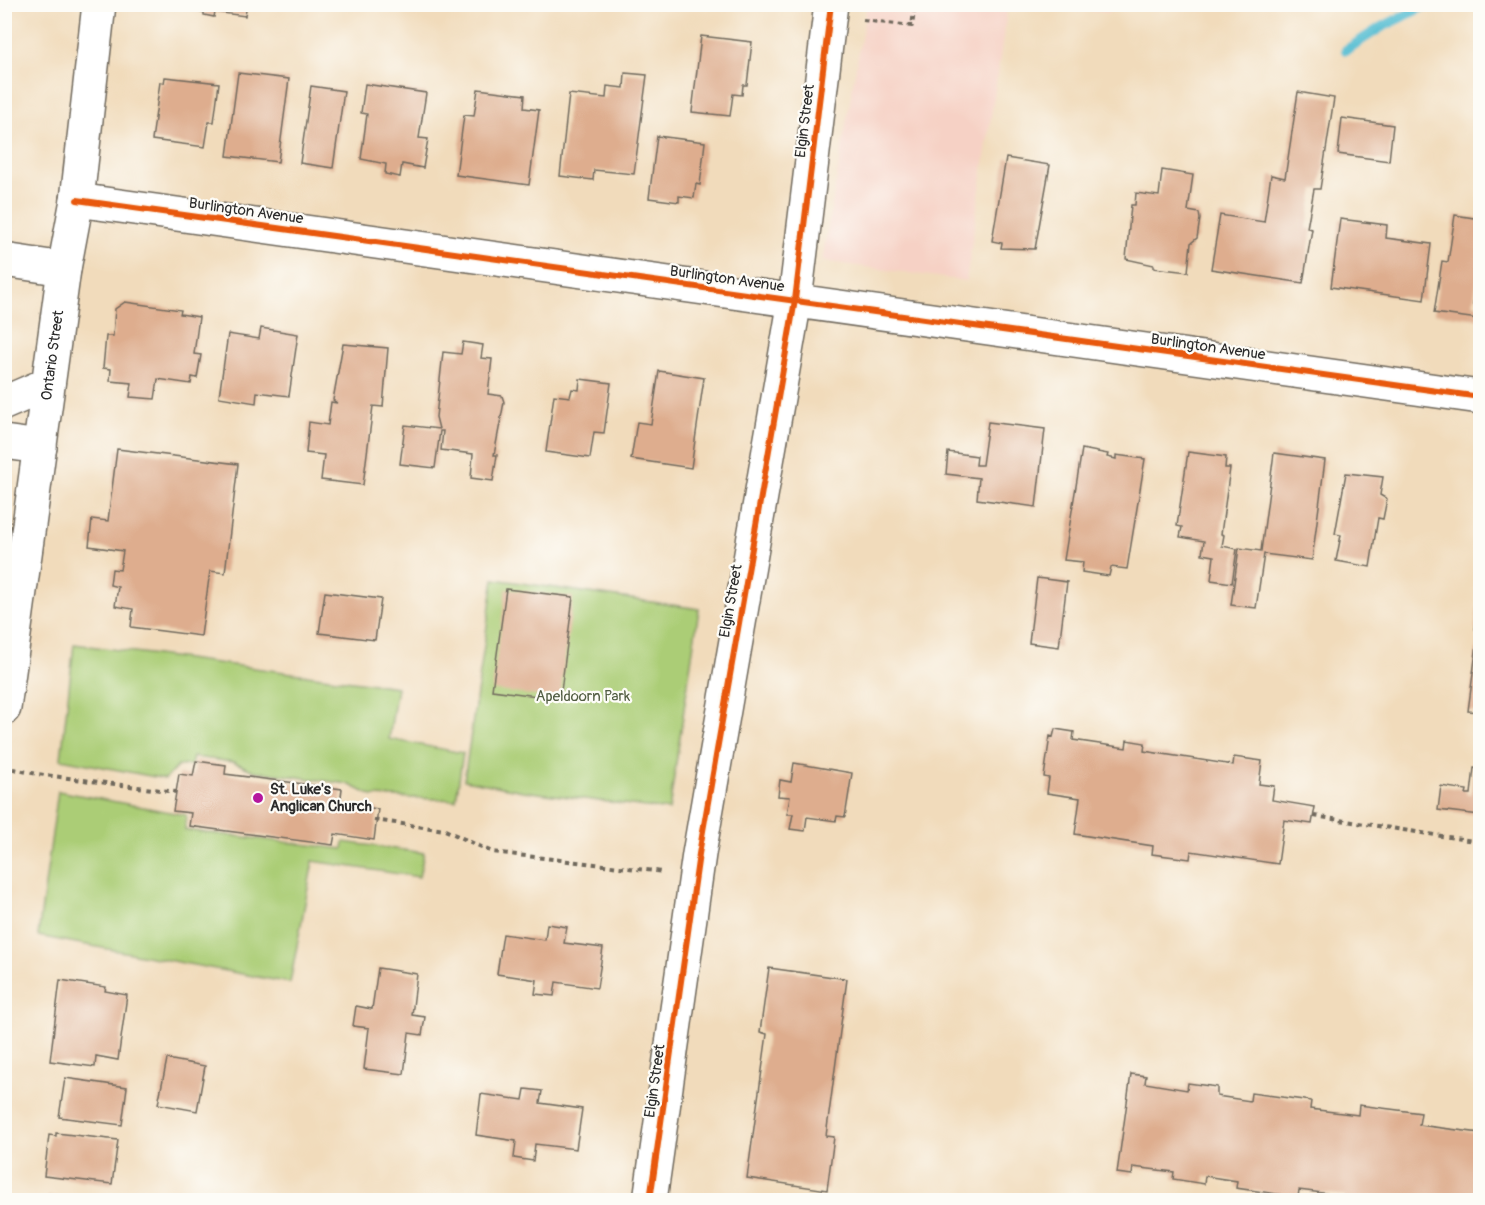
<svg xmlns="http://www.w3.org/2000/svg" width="1485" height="1205" font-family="Pangolin,sans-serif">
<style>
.built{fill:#f6d1c5}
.green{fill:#abcd76;stroke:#6b7c50;stroke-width:1.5}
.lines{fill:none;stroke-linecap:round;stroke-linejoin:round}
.stream{stroke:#55bdd2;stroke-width:10}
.building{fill:#dead8e}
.minor-casing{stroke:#70695d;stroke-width:36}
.path{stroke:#70695d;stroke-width:4;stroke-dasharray:4.5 4.5;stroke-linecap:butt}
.minor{stroke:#fff;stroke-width:33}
.cycleway-casing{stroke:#fdfcf7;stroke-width:10}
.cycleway{stroke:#e8590c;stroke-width:6}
.poi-dot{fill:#b5179e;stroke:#fdfcf7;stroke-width:2}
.labels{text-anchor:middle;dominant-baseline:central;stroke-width:4.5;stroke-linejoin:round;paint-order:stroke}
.street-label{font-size:15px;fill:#2b2b2b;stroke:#fdfcf7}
.park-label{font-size:15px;fill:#515c42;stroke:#fdfcf7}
.poi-label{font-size:15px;font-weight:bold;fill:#2b2b2b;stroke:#fdfcf7;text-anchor:start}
</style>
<rect width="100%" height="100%" fill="#fdfcf7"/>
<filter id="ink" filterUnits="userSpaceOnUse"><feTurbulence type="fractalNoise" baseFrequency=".0167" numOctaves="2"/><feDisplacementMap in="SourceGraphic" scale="12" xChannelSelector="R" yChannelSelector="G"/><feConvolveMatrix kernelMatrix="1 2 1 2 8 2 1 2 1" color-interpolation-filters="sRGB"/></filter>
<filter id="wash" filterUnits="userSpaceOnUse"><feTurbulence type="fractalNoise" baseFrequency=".008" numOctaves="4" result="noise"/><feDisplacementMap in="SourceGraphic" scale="24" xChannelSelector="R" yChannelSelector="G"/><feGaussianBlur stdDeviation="1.35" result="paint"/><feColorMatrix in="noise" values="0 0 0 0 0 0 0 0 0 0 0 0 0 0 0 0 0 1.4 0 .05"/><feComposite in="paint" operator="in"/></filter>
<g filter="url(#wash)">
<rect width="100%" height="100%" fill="#f1dbbb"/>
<g class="built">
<path d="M867,5H1008L966,281L822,261Z"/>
<path d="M1038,5L1111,4V5L1110,13Z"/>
</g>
<g class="green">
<path d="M494,579L699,609L669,810L523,791L464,780Z"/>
<path d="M74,644L397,687L389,739L463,753L456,800L372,796L348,784L254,771L234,762L193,757L191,765L178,766L165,779L61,759Z"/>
<path d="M58,791L186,815L185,830L343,849L344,842L424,853L419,877L313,861L290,983L38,936Z"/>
</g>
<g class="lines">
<path class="stream" d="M1346,50L1380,28L1428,4"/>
</g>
<g id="blocks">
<g class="building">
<path d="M174,4H247L245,16L215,12L214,17L204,15V12L173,7Z"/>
<path d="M701,36L752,42L747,85H743L742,95L733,94L730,116L692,112Z"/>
<path d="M238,73L289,79L278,162L227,156Z"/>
<path d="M625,73L647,75L634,174L594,170L593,180L560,176L569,94L606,98L607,86L624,88Z"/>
<path d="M165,77L219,83L214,122H209L205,147L152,140L160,82L164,83Z"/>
<path d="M365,84L426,93L419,138L428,139L423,168L402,164L400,177L385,174L386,164L361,159L367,114L361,113Z"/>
<path d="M311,86L344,91L333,168L300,163Z"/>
<path d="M478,89L525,95L524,108L539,110L529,185L456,175L464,115L474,116Z"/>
<path d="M1298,92L1334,98L1320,189H1314L1307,228L1312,229L1303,283L1211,269L1220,215L1264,222L1271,175L1285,178Z"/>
<path d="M1342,118L1393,125L1389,161L1338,154Z"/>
<path d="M657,136L705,142L700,185L696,184L694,198L679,196V202L649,198Z"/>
<path d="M1006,158L1050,165L1035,249L1001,248L1002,243L992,241Z"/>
<path d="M1162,170L1193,175L1188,211L1199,213L1200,219L1197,238L1191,243L1188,272L1154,268V265L1126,259L1131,205H1135L1136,193L1159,196Z"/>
<path d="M1455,215L1480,219V269H1479L1473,304L1480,305L1478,319L1434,313L1442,261L1448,262Z"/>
<path d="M1340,219L1387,225L1386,238L1431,244L1424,300L1331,287Z"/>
<path d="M125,302L181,310L180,314L199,317L194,354L201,355L197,378L192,377L191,384L158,379L155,399L130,397L132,383L110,381L111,369L103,368L106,336H113L115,309Z"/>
<path d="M261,328L298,334L289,396L257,392L256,403L219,397L228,334L259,339Z"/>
<path d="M463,342L483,345L481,358L492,359L488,394L502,396L504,402L494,455H497L493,481L471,478L473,454L441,450L443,431H440L435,468L400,464L405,425L439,429L436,417L443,352L461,354Z"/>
<path d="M343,344L388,348L383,407L373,406L363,485L321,480L324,455L306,453L309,422L328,425L331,402L337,403L333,400Z"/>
<path d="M659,371L704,378L691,468L631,459L637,422L651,424Z"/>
<path d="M580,379L611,383L604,433L594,432L590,458L546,452L554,395L570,397L572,389L579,390Z"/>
<path d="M988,422L1045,429L1036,507L977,499L979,478L946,474L948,452L977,456L976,465H982Z"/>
<path d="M117,449L238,464L225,573L210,571L201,636L131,627L133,609L115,606L118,587L110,585L112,569L120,570L123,551L89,546L92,519L108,521Z"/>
<path d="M1082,449L1108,454L1107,457L1116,459V455L1145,459L1127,569L1111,567L1109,576L1082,572L1083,562L1064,560Z"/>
<path d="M1188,452L1226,457L1225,468H1230L1221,534L1224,535L1222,546L1237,549L1232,583L1211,580L1214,556L1202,554L1204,541L1180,537L1182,527L1177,526Z"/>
<path d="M1274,453L1325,460L1312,560L1264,554L1256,608L1231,605L1239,548L1261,551Z"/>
<path d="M1346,473L1383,477L1380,495L1387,499L1383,519L1378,518L1370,567L1336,561L1341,535L1335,534Z"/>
<path d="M1037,578L1067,582L1059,647L1029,643Z"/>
<path d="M506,589L573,597L560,699L492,690Z"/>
<path d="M325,592L381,599L375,640L319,633Z"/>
<path d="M1479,596H1480V712L1468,711L1479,629H1475Z"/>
<path d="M1055,729L1074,732L1073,740L1126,748L1127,740L1145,743L1144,751L1233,765L1234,757L1262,761L1259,784L1274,786L1272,800L1315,807L1312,824L1284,820L1278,864L1191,851L1190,859L1152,854L1153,846L1075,834L1080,798L1047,793L1049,778L1044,777L1050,736L1053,737Z"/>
<path d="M196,761L226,765L225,774L342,789L340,804L378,809L374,840L335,834L333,845L189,826L191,813L173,811L179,774L193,776Z"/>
<path d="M794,763L852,773L845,817L837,816L836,821L807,817L805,831L790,829L793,814H787L790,797L778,796L780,780L791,782Z"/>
<path d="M1474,768L1480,769V815L1438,810L1441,786L1467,790L1466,794H1471Z"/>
<path d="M547,924L567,927L564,943L603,948L597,988L556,982L554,996L535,994L537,980L497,974L503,934L545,940Z"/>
<path d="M378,968L417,974L412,1015L425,1017L422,1035L409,1033L404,1074L364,1069L369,1028L353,1026L356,1006L372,1009Z"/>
<path d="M769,968L847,979L826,1136L834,1137L827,1190L747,1178L767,1034L760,1032Z"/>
<path d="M60,980L106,987L105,991L127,995L118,1060L96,1056L95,1067L50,1061Z"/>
<path d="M167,1059L205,1066L197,1111L158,1104Z"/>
<path d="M1131,1074L1146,1076L1145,1083L1187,1090L1188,1083L1217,1087V1096L1250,1101L1251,1093L1311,1101L1310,1109L1358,1115L1359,1105L1421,1113L1419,1125L1480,1133V1200H1345L1346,1196L1299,1190L1298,1197L1236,1188L1237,1181L1205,1176L1204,1184L1173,1179L1174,1172L1133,1167L1132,1175L1117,1173Z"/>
<path d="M65,1078L127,1087L122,1125L59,1117Z"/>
<path d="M525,1089L542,1091L540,1103L582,1109L576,1149L535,1144L533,1161L514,1158L516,1141L476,1135L481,1094L523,1100Z"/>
<path d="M56,1133L118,1140L112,1184L44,1176L49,1135L56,1136Z"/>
<path d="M48,1196L72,1199V1200H47Z"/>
</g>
</g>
</g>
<g filter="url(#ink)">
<use href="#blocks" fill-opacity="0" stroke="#70695d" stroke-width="1.5"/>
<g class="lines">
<defs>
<g id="minor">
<path d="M77,200L1480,397"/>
<path d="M4,260L64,269"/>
<path d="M4,403L48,384"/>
<path d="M4,442L40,447"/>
<path id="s1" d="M4,708L64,269L77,200L99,4"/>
<path d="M650,1200L699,854L795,300L831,4"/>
</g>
</defs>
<use href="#minor" class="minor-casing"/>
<g class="path">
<path d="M863,20L912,26L915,4"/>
<path d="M4,767L37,774L176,792"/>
<path d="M1314,816L1480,842"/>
<path d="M374,820L445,830L492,852L663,872"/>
</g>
<use href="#minor" class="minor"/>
<defs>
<g id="cycleway">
<path d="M77,200L1480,397"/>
<path d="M650,1200L699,854L795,300L831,4"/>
</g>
</defs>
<use href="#cycleway" class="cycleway-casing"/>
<use href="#cycleway" class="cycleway"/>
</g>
</g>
<circle class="poi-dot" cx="258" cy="798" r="6"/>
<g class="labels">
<g class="street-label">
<text transform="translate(805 121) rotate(-83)">Elgin Street</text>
<text transform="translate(246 211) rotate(8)">Burlington Avenue</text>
<text transform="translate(727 279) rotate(8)">Burlington Avenue</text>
<text transform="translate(1208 347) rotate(8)">Burlington Avenue</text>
<text stroke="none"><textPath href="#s1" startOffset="356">Ontario Street</textPath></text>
<text transform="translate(731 601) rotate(-80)">Elgin Street</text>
<text transform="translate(655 1081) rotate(-82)">Elgin Street</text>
</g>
<g class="park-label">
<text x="583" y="696">Apeldoorn Park</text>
</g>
<g class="poi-label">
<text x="270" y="789">St. Luke's<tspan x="270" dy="17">Anglican Church</tspan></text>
</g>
</g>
<rect width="1485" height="1205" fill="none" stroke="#fdfcf7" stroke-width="24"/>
</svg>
